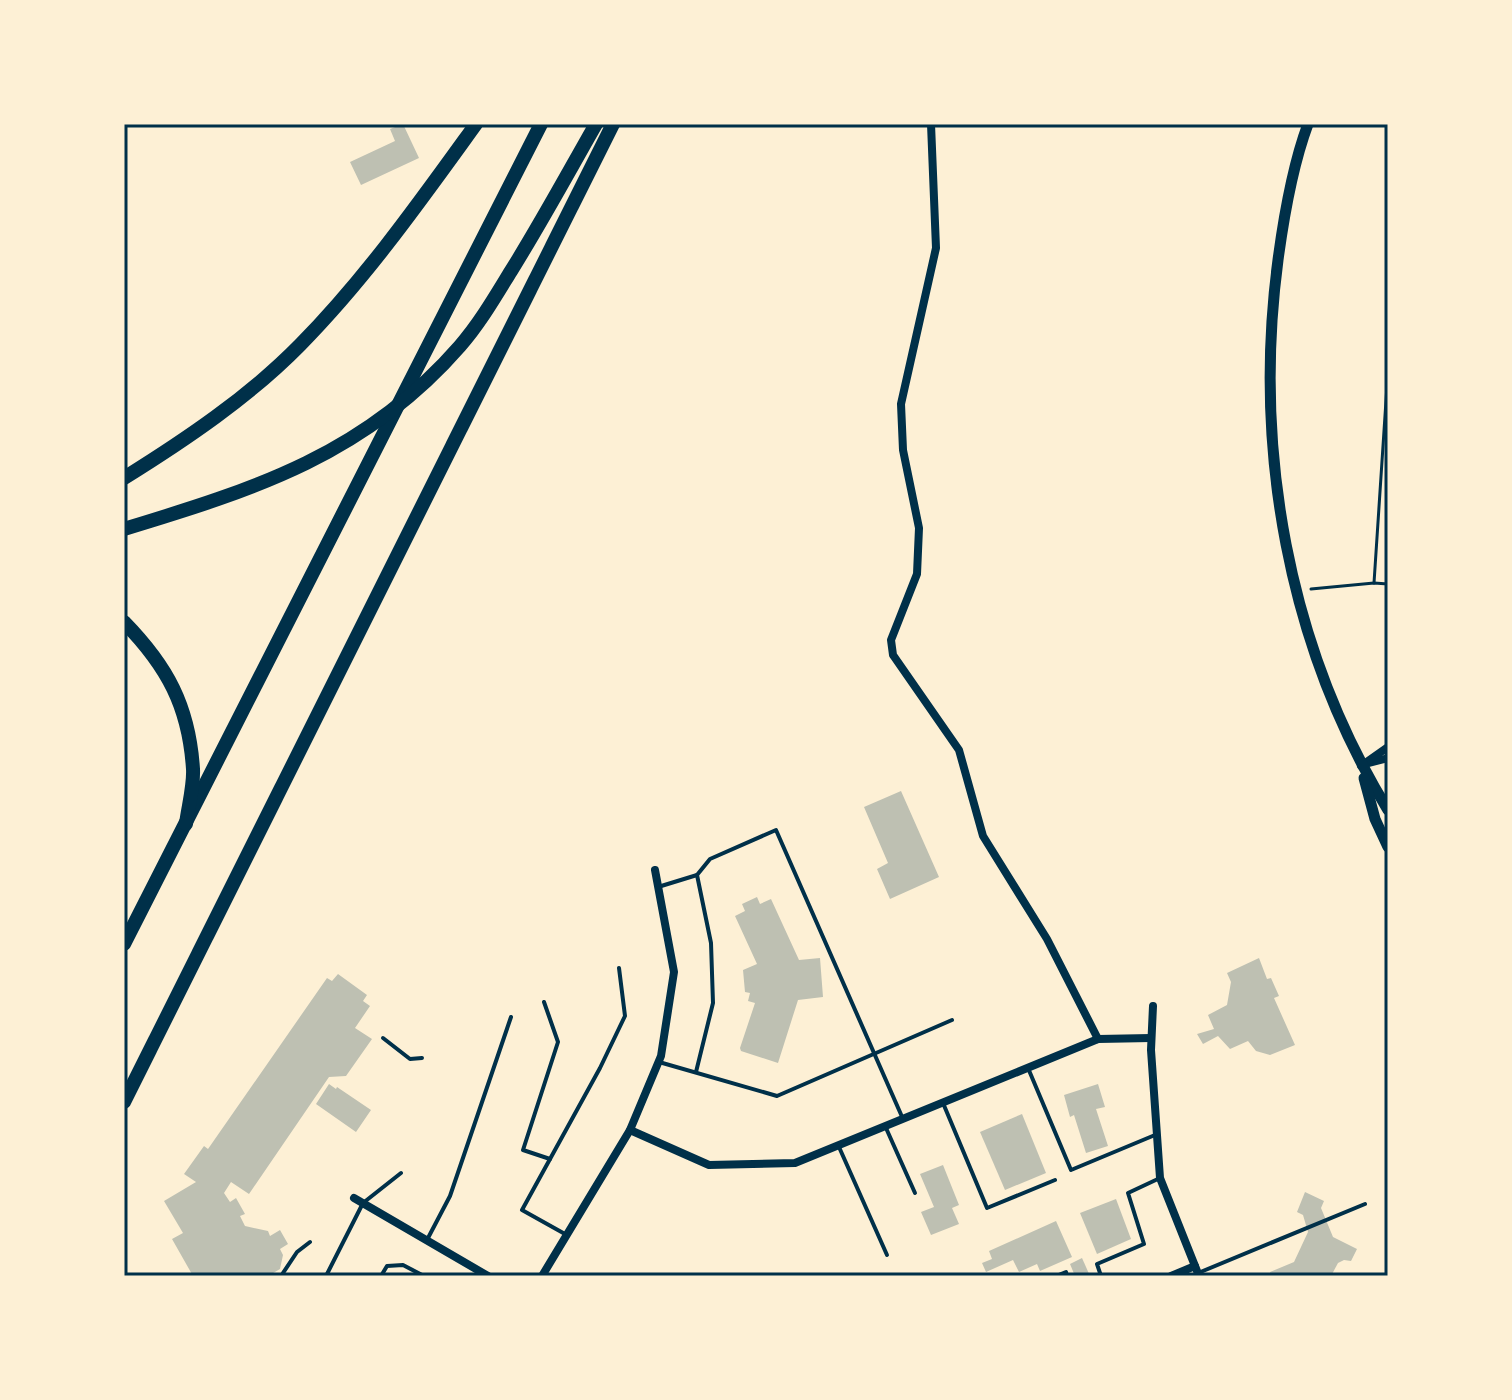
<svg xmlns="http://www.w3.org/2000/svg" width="1512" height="1400" font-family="'Work Sans',sans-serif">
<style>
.building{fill:#bec0b2}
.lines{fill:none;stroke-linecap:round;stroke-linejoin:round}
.path{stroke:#003049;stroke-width:3}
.service{stroke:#003049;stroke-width:4}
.minor{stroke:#003049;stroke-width:8}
.tertiary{stroke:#003049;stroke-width:11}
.primary{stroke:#003049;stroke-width:14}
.trunk{stroke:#003049;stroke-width:14}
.neatline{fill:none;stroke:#003049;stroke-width:3}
</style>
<rect width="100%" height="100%" fill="#fdf0d5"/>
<g class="building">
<path d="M403,124L419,158L361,185L350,162L395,141L390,129Z"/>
<path d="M901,791L939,877L890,899L877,869L888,863L864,807Z"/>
<path d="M757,897L760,904L771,899L799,960L820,958L823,997L798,1000L778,1063L741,1051L740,1048L755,1003L748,1001L750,993L745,992L743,970L757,964L735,916L745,911L742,904Z"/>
<path d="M1259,958L1267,979L1271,978L1279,996L1274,998L1295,1045L1270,1055L1256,1051L1248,1041L1230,1049L1218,1036L1203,1044L1197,1034L1214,1029L1208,1015L1227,1005L1231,982L1227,973Z"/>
<path d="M338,974L367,995L363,1001L370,1006L355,1028L372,1039L346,1076L329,1077L249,1194L231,1182L224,1193L230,1202L236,1198L245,1214L240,1216L245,1226L268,1231L270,1236L280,1230L288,1244L280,1249L283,1255L280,1269L268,1276H193L172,1239L183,1233L164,1201L196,1182L184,1174L204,1146L208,1149L327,978L332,981Z"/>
<path d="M329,1084L336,1089L337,1087L371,1110L356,1132L316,1104Z"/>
<path d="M1098,1084L1105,1107L1096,1109L1108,1146L1086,1153L1074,1115L1070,1117L1064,1095Z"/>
<path d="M1022,1114L1046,1173L1005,1190L980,1132Z"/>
<path d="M943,1165L959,1205L952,1208L959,1224L931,1235L921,1212L934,1207L920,1174Z"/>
<path d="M1305,1192L1324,1201L1321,1208L1333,1237L1357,1249L1351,1261L1344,1260L1338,1263L1331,1276H1271L1270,1272L1294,1262L1308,1232L1303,1215L1297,1212Z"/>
<path d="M1116,1199L1131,1239L1097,1254L1080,1213Z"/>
<path d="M1056,1221L1072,1257L1040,1271L1037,1264L1019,1272L1013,1260L986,1272L982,1263L992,1259L989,1251Z"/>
<path d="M1082,1258L1090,1276H1075L1070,1264Z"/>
</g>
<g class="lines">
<g class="path">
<path d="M1374,583L1388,370"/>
<path d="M1311,589L1374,583L1388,584"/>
</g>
<g class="service">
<path d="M658,887L697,875"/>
<path d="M544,1002L558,1042L523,1150L550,1159"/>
<path d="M383,1038L410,1059L422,1058"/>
<path d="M659,1062L777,1096L952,1020"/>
<path d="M1028,1068L1071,1170L1155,1135"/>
<path d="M696,1072L713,1003L711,943L697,875L710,859L776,830L903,1119"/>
<path d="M943,1103L987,1208L1055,1180"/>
<path d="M886,1128L915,1193"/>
<path d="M839,1147L887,1255"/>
<path d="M565,1234L522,1210L600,1068L625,1016L619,968"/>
<path d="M428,1238L450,1196L511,1017"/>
<path d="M1198,1273L1365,1204"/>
<path d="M281,1276L297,1252L310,1242"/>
<path d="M326,1276L363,1203L401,1173"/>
<path d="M381,1276L387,1266L403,1265L424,1276"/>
<path d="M1056,1276L1066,1272L1067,1276"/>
<path d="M1101,1276L1097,1264L1144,1244L1128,1193L1160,1178"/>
</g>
<g class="minor">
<path d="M931,124L936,248L901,404L903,450L919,528L917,574L891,640L893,655L959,750L983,836L1047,939L1098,1039"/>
<path d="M1369,763L1388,758"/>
<path d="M1361,766L1388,747"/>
<path d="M1153,1006L1151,1050L1160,1178L1199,1276"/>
<path d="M630,1130L709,1165L795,1163L1098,1039L1151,1038"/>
<path d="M354,1198L488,1276"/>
<path d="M542,1276L630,1130L661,1056L674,972L655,870"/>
<path d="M1171,1276L1195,1266"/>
</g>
<g class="tertiary">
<path d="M1308,124C1292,167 1284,215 1278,260C1253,449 1288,647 1388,810"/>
<path d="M1364,778L1375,819L1388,847"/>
</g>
<g class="primary">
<path d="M124,944L541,124"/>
<path d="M124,1102L613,124"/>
</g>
<g class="trunk">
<path d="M124,478C185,440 249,397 300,345C366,278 421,200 476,124"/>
<path d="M124,529C256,489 366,454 460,346C480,323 495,297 511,271C541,223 568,173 596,124"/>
<path d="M124,622C167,666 189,706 193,769C194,786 188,807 186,824"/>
</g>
</g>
<rect width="1512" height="1400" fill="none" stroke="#fdf0d5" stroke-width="252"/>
<rect x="126" y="126" width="1260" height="1148" class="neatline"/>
</svg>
